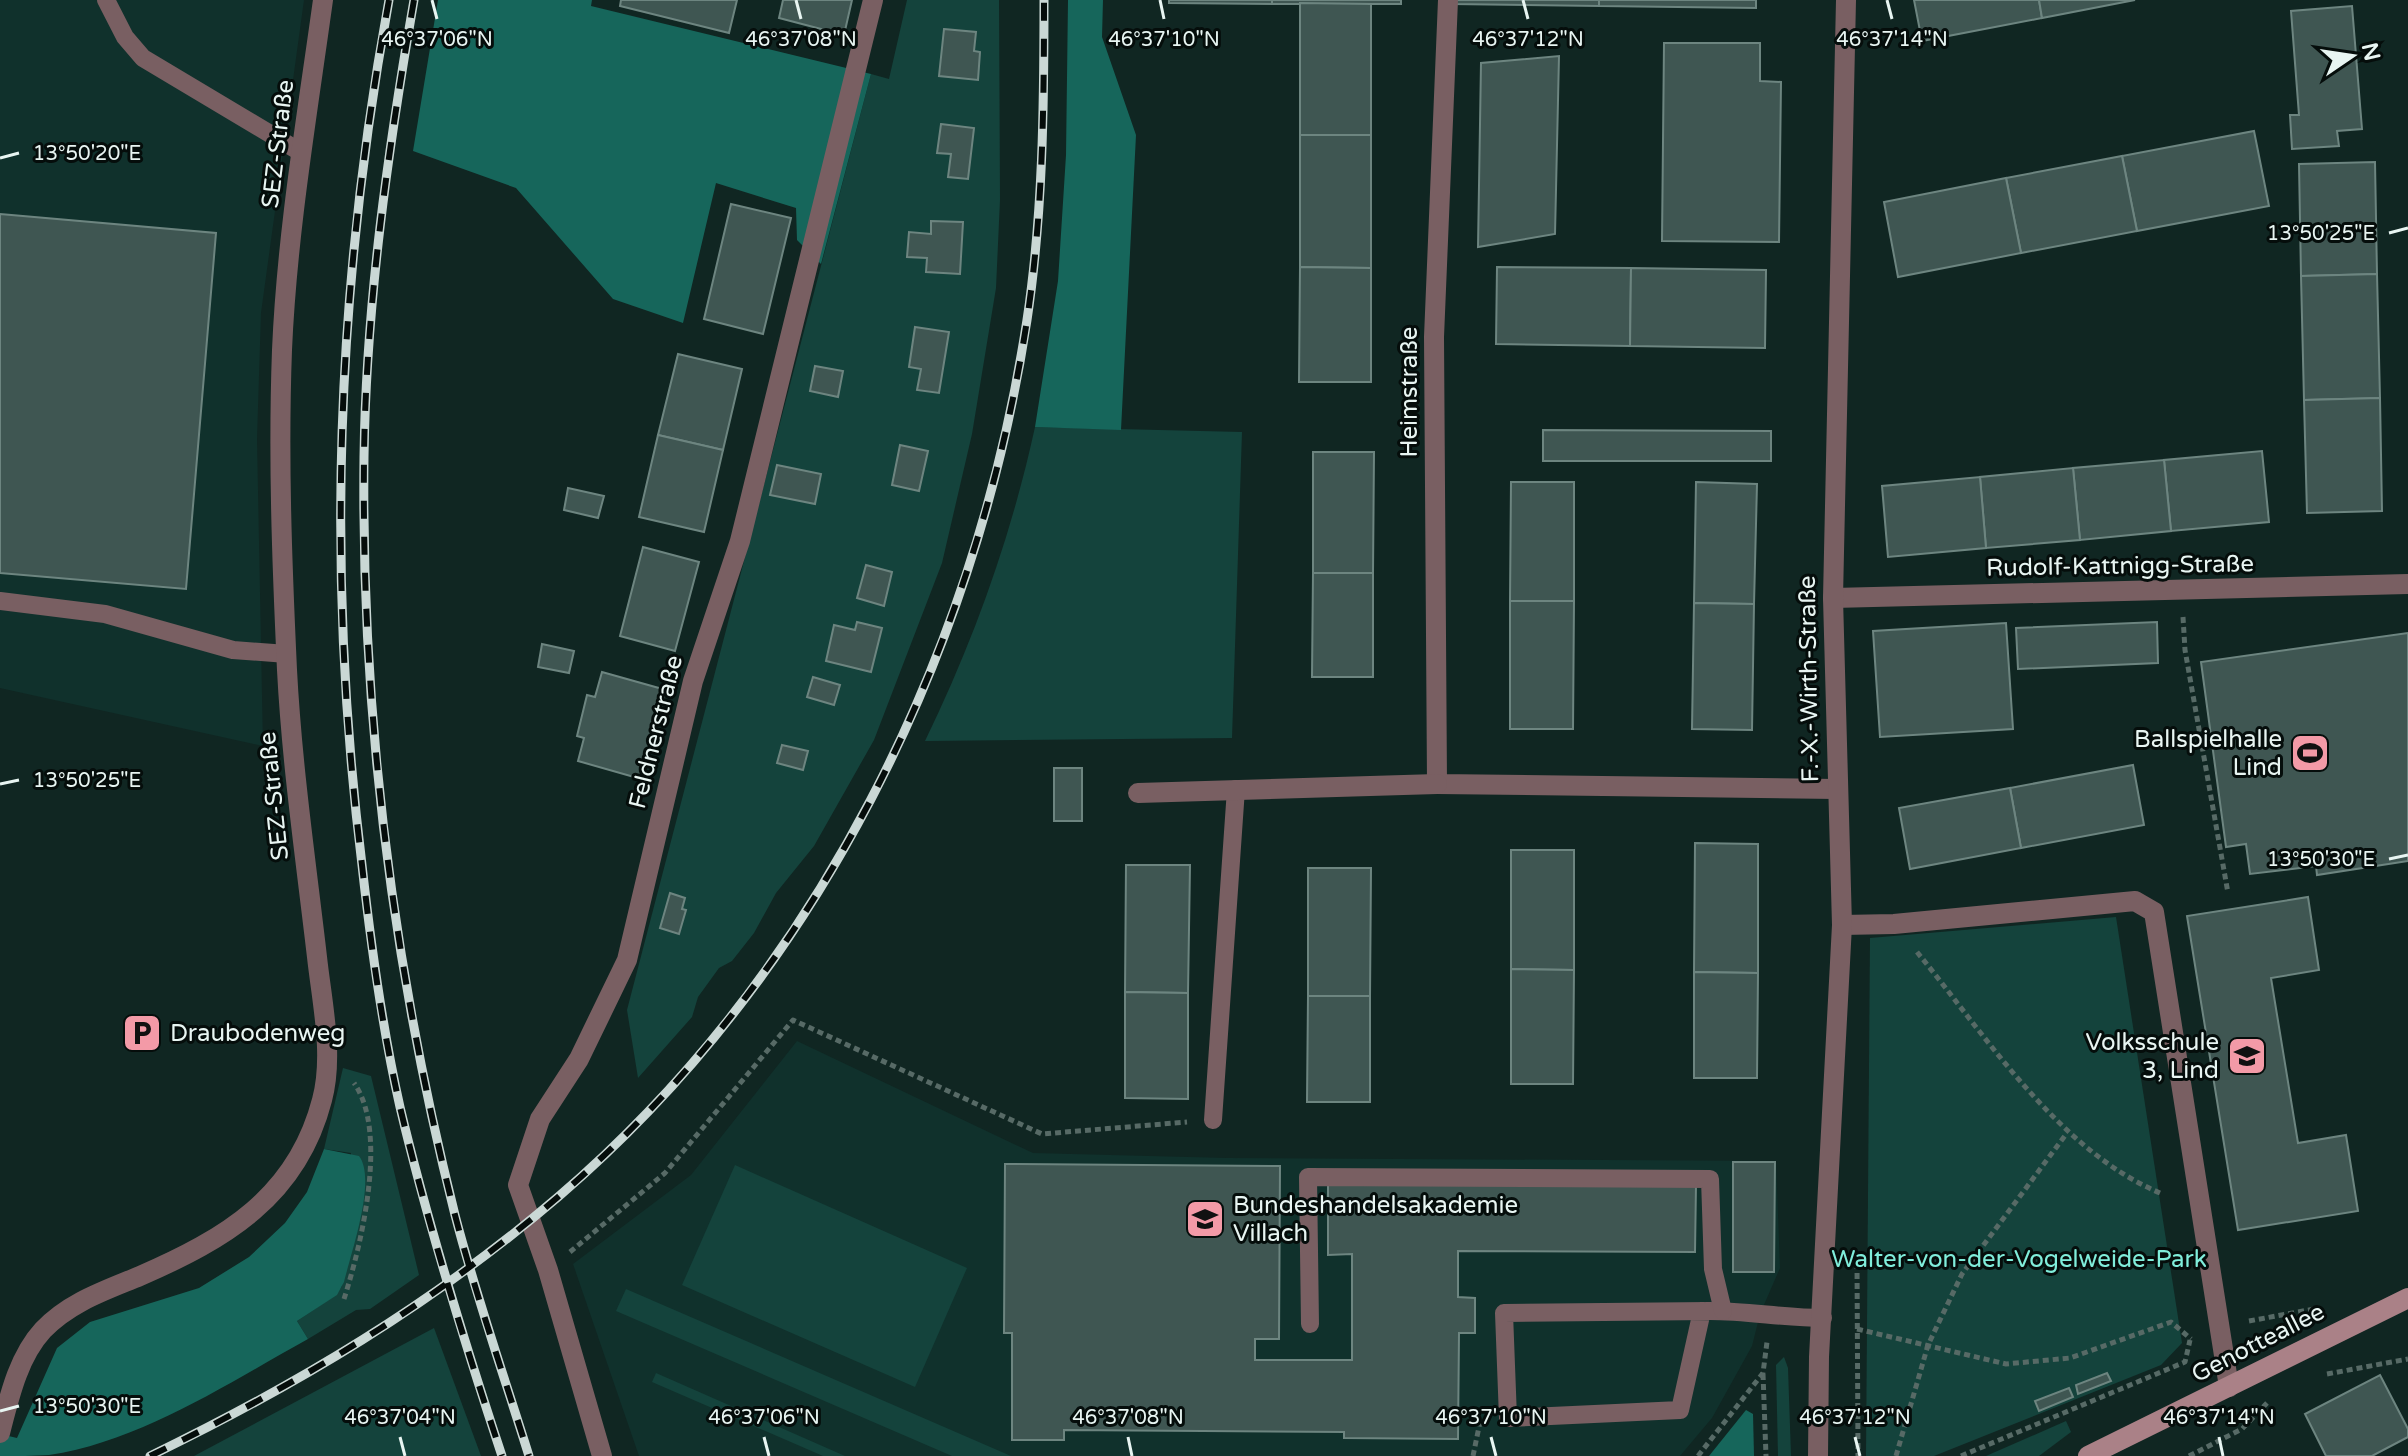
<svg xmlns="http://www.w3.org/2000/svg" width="2408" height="1456" font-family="'Varela Round',sans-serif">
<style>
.built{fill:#10312c}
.green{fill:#14433c}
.forest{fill:#16665b}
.building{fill:#3f5652;stroke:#6d8580;stroke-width:2}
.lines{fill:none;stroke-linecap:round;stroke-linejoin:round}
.path{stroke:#576a66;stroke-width:5;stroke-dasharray:6 4;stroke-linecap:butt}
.lane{stroke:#795f62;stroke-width:18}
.street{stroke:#795f62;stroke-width:20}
.secondary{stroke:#aa8187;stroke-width:20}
.rail-casing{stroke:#cad8d5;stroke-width:9}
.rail{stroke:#050d0b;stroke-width:6;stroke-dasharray:18;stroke-linecap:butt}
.ticks{fill:none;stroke:#e8f5f2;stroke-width:3}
.labels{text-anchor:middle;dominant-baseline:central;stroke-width:6;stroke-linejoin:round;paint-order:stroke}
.street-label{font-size:24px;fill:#e8f5f2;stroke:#050d0b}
.poi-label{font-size:24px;fill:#e8f5f2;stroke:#050d0b;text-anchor:end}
.park-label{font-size:24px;fill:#80eedb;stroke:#050d0b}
.ticks-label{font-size:20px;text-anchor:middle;fill:#e8f5f2;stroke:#050d0b;stroke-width:6;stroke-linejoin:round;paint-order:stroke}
</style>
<rect width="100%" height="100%" fill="#102622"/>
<g class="built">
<path d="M0,0H304L261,313L257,439L263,746L0,688Z"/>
<path d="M797,1041L1033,1153L1227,1158L1776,1161L1780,1268L1760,1314L1752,1346L1712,1418L1680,1456H639L573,1264L691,1175Z"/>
</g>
<g class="green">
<path d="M907,0H999L1000,200L996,288L972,434L942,563L874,740L814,846L776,893L754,933L732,961L719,968L698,997L692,1017L638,1078L627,1010L871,74L889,79Z"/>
<path d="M1035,427L1242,432L1232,738L925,741C974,640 1011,537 1035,427Z"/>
<path d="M2116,917L2182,1343L2161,1365L1934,1456H1866L1870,938Z"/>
<path d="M343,1068L371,1076L419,1275L370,1309L356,1310L308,1339L297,1321L336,1295L342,1286L351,1153L324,1149Z"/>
<path d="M735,1165L967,1268L915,1387L682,1285Z"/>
<path d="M626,1289L1011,1456H952L616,1311Z"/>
<path d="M434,1328L481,1456H194Z"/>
<path d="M1784,1357L1788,1368L1791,1456H1778L1776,1365Z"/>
<path d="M656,1373L845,1456H823L652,1382Z"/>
<path d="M2066,1421L2071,1432L2039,1456H1986Z"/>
</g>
<g class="forest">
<path d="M438,0H592L591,6L871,74L821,264L797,240L796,208L716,183L683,323L613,299L516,188L413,151Z"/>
<path d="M1068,0H1103L1102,37L1136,135L1121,430L1035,427L1058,281L1066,155Z"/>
<path d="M324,1149L359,1156C377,1179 351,1253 344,1282L337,1295L297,1321L308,1339C228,1383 142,1441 49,1455C34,1456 16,1456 0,1456V1434L17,1438L57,1348L90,1322L199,1288L249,1257L285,1223L307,1192Z"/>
<path d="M1746,1410L1753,1414L1754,1456H1709Z"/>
</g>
<g class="building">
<path d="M621,0H737L729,33L620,6Z"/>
<path d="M783,0H852L844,35L779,18Z"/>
<path d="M1169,0H1272V4L1169,3Z"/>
<rect x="1272" y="0" width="129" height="4"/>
<path d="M1452,0H1599V6L1452,4Z"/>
<path d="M1599,0H1756V8L1599,6Z"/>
<path d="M1914,0H2039L2042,18L1922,41Z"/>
<path d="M2039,0H2135L2042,18Z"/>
<path d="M1300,3L1371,4V135H1300Z"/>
<path d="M2352,6L2362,129L2337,131L2339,146L2292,149L2290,115H2299L2291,11Z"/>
<path d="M944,29L976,32L974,51L980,52L978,80L939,76Z"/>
<path d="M1664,43H1760V81L1781,82L1779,242L1662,241Z"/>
<path d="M1559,56L1555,234L1478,247L1481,63Z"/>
<path d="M941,124L974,128L968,179L948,177L951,154L937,153Z"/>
<path d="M2254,131L2269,206L2137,231L2122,156Z"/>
<path d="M1300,135H1371V268L1300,267Z"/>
<path d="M2122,156L2137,231L2021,253L2006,178Z"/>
<path d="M2375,162L2377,274L2301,276L2299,164Z"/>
<path d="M2006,178L2021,253L1898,277L1884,202Z"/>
<path d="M731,204L791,218L763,334L704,319Z"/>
<path d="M0,214L216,233L186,589L0,573Z"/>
<path d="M931,221L963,222L960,274L926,272L927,258L907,257L909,232L931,234Z"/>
<path d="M1300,267L1371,268V382H1299Z"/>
<path d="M1497,267L1631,268L1630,346L1496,344Z"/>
<path d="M1631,268L1766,270L1765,348L1630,346Z"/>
<path d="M2377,274L2380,398L2304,400L2301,276Z"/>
<path d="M915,327L949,332L939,393L917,390L921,369L909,367Z"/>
<path d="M678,354L742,369L723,450L658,435Z"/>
<path d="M815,366L843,371L838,397L810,391Z"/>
<path d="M2380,398L2382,511L2307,513L2304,400Z"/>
<path d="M1543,430L1771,431V461H1543Z"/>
<path d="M658,435L723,450L704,532L639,517Z"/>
<path d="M900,445L928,451L919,491L892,485Z"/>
<path d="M2262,451L2269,522L2171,531L2164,460Z"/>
<path d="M1313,452H1374L1373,573H1313Z"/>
<path d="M2164,460L2171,531L2080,540L2073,468Z"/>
<path d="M777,465L821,474L815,504L770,495Z"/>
<path d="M2073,468L2080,540L1986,548L1980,477Z"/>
<path d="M1980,477L1986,548L1888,557L1882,486Z"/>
<path d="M1511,482H1574V601H1510Z"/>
<path d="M1696,482L1757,484L1754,604L1694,603Z"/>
<path d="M568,488L604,496L598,518L564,510Z"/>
<path d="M643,547L699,562L675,651L620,636Z"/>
<path d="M866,565L892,572L884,606L857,598Z"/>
<path d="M1313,573H1373V677H1312Z"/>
<path d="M1510,601H1574L1573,729H1510Z"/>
<path d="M1694,603L1754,604L1752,730L1692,729Z"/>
<path d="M857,622L882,628L871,672L826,661L834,625L855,630Z"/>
<path d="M2157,622L2158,663L2018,669L2016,628Z"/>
<path d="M2006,623L2013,729L1880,737L1873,631Z"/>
<path d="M2408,633V861L2317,875L2316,866L2250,874L2246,844L2226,847L2201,662Z"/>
<path d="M542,644L574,651L569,673L538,667Z"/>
<path d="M602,672L666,690L641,779L578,761L584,738L577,736L587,695L595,697Z"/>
<path d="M813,677L840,685L834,705L807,697Z"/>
<path d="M782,745L808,751L803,770L777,763Z"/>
<path d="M2133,765L2144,825L2021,848L2010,788Z"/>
<rect x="1054" y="768" width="28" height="53"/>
<path d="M2010,788L2021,848L1910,869L1899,808Z"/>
<path d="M1695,843L1758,844V973L1694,972Z"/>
<path d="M1511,850H1574V970L1511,969Z"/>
<path d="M1126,865H1190L1188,993L1125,992Z"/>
<path d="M1308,868H1371L1370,996H1308Z"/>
<path d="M670,893L685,898L682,909L686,910L679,934L660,928Z"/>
<path d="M2308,897L2319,970L2271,978L2298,1143L2346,1135L2358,1211L2238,1230L2187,916Z"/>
<path d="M1511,969L1574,970L1573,1084H1511Z"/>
<path d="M1694,972L1758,973L1757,1078H1694Z"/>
<path d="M1125,992L1188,993V1099L1125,1098Z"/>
<path d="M1308,996H1370V1102H1307Z"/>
<path d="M1733,1162H1775L1774,1272H1733Z"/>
<path d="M1005,1164L1280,1166L1279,1339H1255V1360H1352V1254L1328,1255V1182L1696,1184L1695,1252L1458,1251V1297L1475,1298V1333H1459L1458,1439L1344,1438V1432L1064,1430V1440H1012V1333H1004Z"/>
<path d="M2107,1373L2111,1381L2078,1394L2076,1385Z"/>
<path d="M2380,1375L2408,1429V1437L2372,1456H2326L2305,1414Z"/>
<path d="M2069,1388L2073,1397L2039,1411L2035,1401Z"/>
</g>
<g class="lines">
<g class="path">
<path d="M2183,617L2185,650L2228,893"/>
<path d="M1917,952C1986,1036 2058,1150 2160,1193"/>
<path d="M570,1252L665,1173L793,1020L1042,1134L1187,1122"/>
<path d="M1857,1263L1858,1456"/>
<path d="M344,1299C361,1246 389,1132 354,1083"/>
<path d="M2249,1321L2314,1309"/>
<path d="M1857,1329L2006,1364L2070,1358L2171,1322L2191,1339"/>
<path d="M1763,1374L1766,1456"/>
<path d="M2327,1374L2408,1359"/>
<path d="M1473,1456L1480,1422"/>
<path d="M1698,1456L1763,1373L1767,1342"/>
<path d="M1896,1456L1928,1345L1962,1274L2067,1133"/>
<path d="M1961,1456L2185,1362L2190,1340"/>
<path d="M2189,1456L2242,1429L2267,1403"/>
</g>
<g class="lane">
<path d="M106,0L125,37L143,58L302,153"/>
<path d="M0,601L105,614L233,650L287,654"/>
<path d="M1213,1120L1236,789"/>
<path d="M1702,1311L1680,1410L1508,1418L1504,1313L1710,1311C1748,1311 1785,1318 1823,1318"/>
<path d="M1310,1324L1308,1177L1710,1179L1713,1269L1723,1311"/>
</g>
<g class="street">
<path d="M1448,0L1434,337L1437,784L1836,789"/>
<path d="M1833,598L2408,584"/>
<path d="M1138,793L1437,784"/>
<path d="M1842,925L1894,924L2135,901L2154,912L2229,1387"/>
<path d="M0,1433C9,1398 18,1357 43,1330C70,1302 104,1291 140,1276C225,1239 297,1197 322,1100C334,1055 322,1003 317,957C306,862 292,766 287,670C282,563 278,457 282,350C287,233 307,116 323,0"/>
<path d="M602,1456L548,1270L518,1185L540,1119L579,1059L627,960L693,681L740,541L873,0"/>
<path d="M1818,1456L1819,1357L1842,925L1833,598L1846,0"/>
</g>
<path class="secondary" d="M2088,1456L2408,1298"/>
<defs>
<g id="rail">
<path d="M389,0C336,290 326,572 362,865C371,946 382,1027 400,1107C428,1225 464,1341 502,1456"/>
<path d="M414,0C388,150 366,304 364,457C361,711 393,968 455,1215C476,1296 504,1376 529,1456"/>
<path d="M150,1456C297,1385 434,1303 558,1197C817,975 976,653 1027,320C1043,214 1044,106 1044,0"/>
</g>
</defs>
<use href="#rail" class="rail-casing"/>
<use href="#rail" class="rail"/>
</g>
<path class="ticks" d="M432,0L437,19M796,0L801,19M1160,0L1164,19M1523,0L1528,19M1887,0L1892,19M0,158L19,153M2389,233L2408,228M0,784L19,780M2389,859L2408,855M0,1411L19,1406M400,1437L405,1456M764,1437L769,1456M1128,1437L1132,1456M1491,1437L1496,1456M1855,1437L1860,1456M2219,1437L2223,1456"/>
<defs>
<symbol id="stadium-square" viewBox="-11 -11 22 22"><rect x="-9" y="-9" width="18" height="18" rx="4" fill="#f39aa7" stroke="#050d0b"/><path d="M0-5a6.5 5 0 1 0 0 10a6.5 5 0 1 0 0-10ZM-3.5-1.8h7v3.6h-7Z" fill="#111"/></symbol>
<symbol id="parking-square" viewBox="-11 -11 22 22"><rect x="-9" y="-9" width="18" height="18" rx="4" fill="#f39aa7" stroke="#050d0b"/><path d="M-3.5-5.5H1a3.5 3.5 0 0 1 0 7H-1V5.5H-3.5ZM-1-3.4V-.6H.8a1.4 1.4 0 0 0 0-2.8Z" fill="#111"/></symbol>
<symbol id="school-square" viewBox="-11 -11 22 22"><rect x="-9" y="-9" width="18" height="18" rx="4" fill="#f39aa7" stroke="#050d0b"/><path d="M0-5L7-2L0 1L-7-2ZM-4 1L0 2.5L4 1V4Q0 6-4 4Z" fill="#111"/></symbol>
</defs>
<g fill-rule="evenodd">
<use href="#stadium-square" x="2288" y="731" width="44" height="44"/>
<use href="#parking-square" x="120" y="1011" width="44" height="44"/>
<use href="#school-square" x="2225" y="1034" width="44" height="44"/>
<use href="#school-square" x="1183" y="1197" width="44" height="44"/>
</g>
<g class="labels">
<g class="street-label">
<text transform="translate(278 144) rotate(-83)">SEZ-Straße</text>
<text transform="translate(1409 392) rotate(-90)">Heimstraße</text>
<text transform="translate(2120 566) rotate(-1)">Rudolf-Kattnigg-Straße</text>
<text transform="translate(1809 679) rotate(-91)">F.-X.-Wirth-Straße</text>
<text transform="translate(656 732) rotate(-76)">Feldnerstraße</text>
<text transform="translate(274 796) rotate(-96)">SEZ-Straße</text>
<text transform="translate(2258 1343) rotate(-27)">Genotteallee</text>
</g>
<g class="poi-label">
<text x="2282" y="739">Ballspielhalle<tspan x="2282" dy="28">Lind</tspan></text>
<text x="170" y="1033" text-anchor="start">Draubodenweg</text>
<text x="2219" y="1042">Volksschule<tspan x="2219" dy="28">3, Lind</tspan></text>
<text x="1233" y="1205" text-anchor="start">Bundeshandelsakademie<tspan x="1233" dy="28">Villach</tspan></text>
</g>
<g class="park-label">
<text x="2019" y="1259">Walter-von-der-Vogelweide-Park</text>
</g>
</g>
<g class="ticks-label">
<text x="437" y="46">46°37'06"N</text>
<text x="801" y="46">46°37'08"N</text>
<text x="1164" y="46">46°37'10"N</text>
<text x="1528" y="46">46°37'12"N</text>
<text x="1892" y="46">46°37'14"N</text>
<text x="87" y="160">13°50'20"E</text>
<text x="2321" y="240">13°50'25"E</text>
<text x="87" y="787">13°50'25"E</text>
<text x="2321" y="866">13°50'30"E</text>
<text x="87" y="1413">13°50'30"E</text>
<text x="400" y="1424">46°37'04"N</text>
<text x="764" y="1424">46°37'06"N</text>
<text x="1128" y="1424">46°37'08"N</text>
<text x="1491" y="1424">46°37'10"N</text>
<text x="1855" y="1424">46°37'12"N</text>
<text x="2219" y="1424">46°37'14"N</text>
</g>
<g transform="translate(2352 56) rotate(77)" stroke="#050d0b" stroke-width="6" paint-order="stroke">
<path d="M0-6L14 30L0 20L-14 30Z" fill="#e8f5f2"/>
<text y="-12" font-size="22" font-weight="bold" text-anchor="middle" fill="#e8f5f2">N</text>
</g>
</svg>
